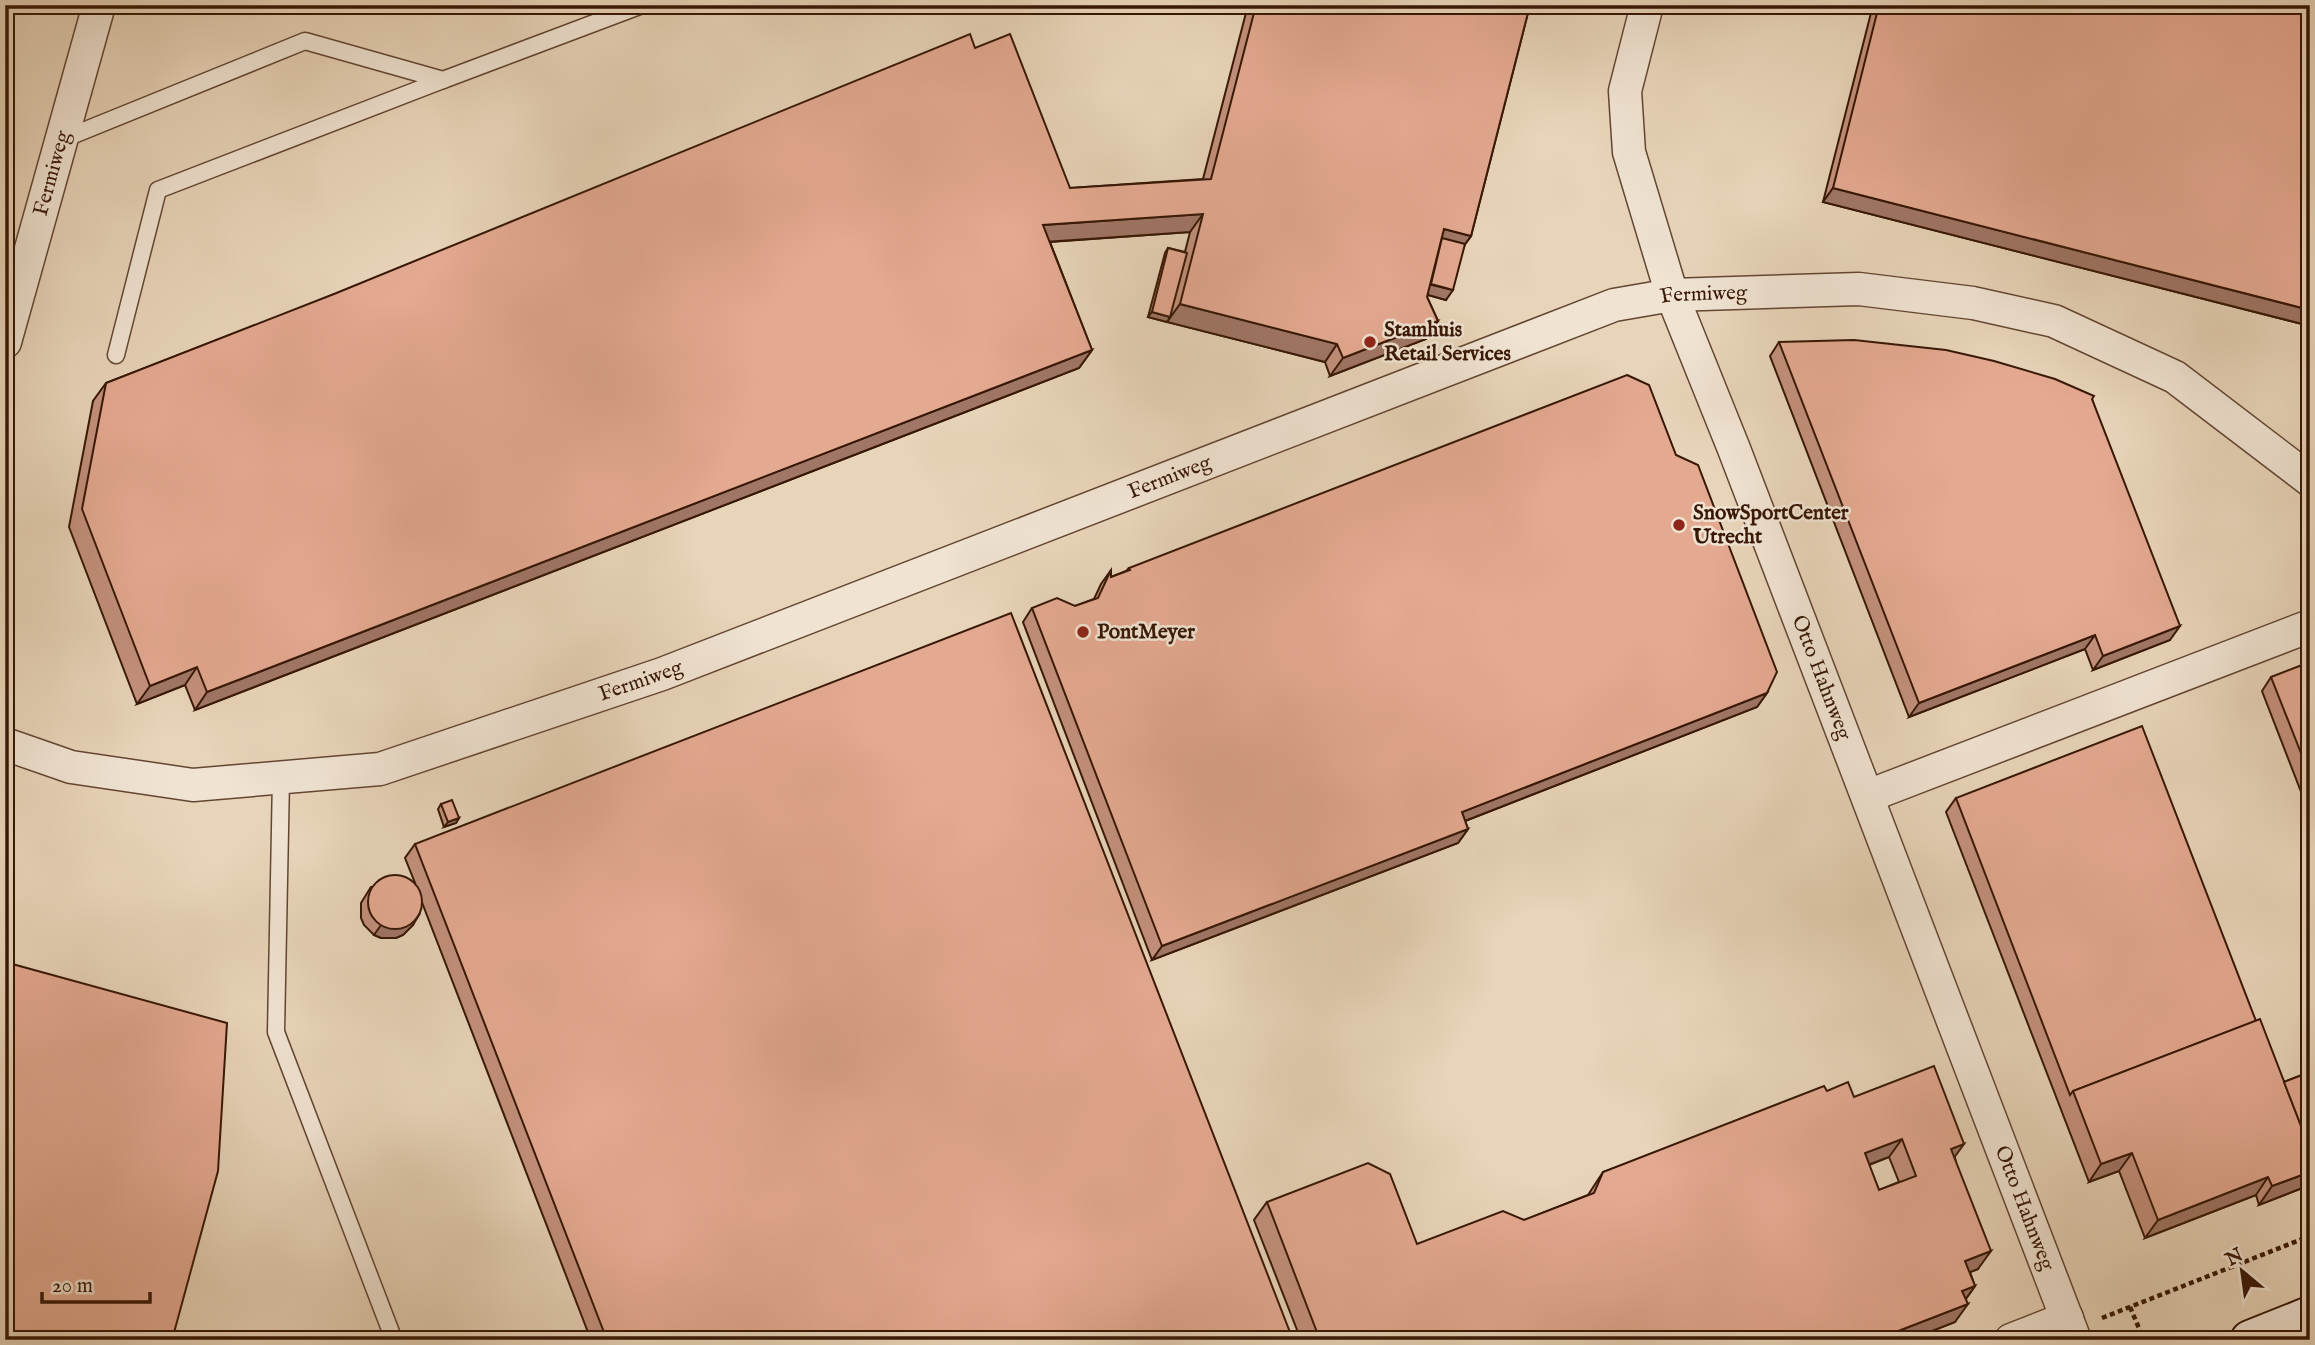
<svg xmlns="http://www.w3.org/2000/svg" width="2315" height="1345" font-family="'IM FELL English',serif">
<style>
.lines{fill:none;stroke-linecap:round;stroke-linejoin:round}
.service-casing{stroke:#634632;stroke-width:19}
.minor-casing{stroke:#634632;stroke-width:35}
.secondary-casing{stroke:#371705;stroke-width:42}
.path{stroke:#371705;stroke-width:4.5;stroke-dasharray:5 3.5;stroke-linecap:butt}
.service{stroke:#f0e3d2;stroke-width:16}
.minor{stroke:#f0e3d2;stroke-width:32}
.secondary{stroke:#f0e3d2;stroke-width:38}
.wall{fill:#c4917d;stroke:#371705;stroke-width:2;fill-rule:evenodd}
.shaded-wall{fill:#a07666;stroke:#371705;stroke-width:2}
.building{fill:#e4a991;stroke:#371705;stroke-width:2;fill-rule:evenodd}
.poi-dot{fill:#8f2418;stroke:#f0e3d2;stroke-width:2.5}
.labels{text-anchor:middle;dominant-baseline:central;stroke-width:5;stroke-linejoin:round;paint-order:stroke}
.street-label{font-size:21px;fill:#371705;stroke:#f0e3d2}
.poi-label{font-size:21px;font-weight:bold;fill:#371705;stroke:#f0e3d2;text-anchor:start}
</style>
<rect width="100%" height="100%" fill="#e8d4b9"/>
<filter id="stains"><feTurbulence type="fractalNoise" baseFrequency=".00286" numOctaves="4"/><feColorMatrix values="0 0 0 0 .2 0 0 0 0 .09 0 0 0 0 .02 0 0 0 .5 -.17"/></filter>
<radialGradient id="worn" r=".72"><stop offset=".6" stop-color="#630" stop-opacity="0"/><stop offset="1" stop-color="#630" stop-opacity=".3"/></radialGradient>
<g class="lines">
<defs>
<g id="service">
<path d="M61,140L305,41L443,80L642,5"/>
<path d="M116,355L158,190L443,80"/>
<path d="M281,778L276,1032L394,1340"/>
</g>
<g id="minor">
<path id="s1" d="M1647,5L1625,91L1629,152L1672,295L1734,449L2075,1340"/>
<path id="s2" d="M5,342L99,5"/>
<path id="s3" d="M5,744L71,767L193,785L380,769L662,674L1614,305L1672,295L1859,289L1973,303L2054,321L2175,377L2310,480"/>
<path d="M1868,796L2310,626"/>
<path d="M2011,1340L2067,1318"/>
</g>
<path id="secondary" d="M2250,1340L2310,1316"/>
</defs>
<use href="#service" class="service-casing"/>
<use href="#minor" class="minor-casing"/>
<use href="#secondary" class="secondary-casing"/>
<g class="path">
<path d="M2130,1307L2144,1340"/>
<path d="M2102,1318L2310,1236"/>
</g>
<use href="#service" class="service"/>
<use href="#minor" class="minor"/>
<use href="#secondary" class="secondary"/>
</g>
<g class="wall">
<path d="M1248,5H1530L1471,236L1465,244L1446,300L1428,295L1427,297L1438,321L1426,339L1330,376L1325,362L1167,322L1168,321L1167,322L1148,317L1165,253L1168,248L1185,252L1190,232L1050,242L1092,350L1079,368L195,710L185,685L137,704L69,527L93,401L106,383L975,48L1070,188L1203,179Z"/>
<path d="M1873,5H2310V326L1823,202Z"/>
<path d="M1779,342L2092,399L2170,640L2093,670L2085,649L1909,717L1770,356Z"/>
<path d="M1129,568L1767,693L1757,707L1465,821L1468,829L1458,843L1152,960L1023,622L1032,608L1075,606L1094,599L1101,584L1111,570V577L1126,571Z"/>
<path d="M2310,662V815L2262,691L2271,677Z"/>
<path d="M1956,798L2256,1021L2284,1082L2304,1074L2310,1068V1185L2259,1205L2256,1195L2145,1238L2119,1171L2089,1182L1946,812Z"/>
<path d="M441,804L459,818L456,823L444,827L438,809Z"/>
<path d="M415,844L1293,1340H591L421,900L413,925L403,935L396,938H381L374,935L364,925L361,918V903L371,887L415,883L405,858Z"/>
<path d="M1827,1091L1854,1097L1955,1158L1978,1269L1970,1272L1975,1286L1966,1299L1955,1322L1909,1340H1301L1254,1220L1267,1202L1417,1244L1524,1220L1588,1195L1603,1172ZM1889,1157L1899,1182L1879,1190L1869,1165Z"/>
</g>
<g class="shaded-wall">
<path d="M1833,188L2310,310V326L1823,202Z"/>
<path d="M1203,214L1190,232L1030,243L1043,225Z"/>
<path d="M1444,229L1471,236L1458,254L1436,248Z"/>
<path d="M1428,284L1453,290L1446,300L1421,293Z"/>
<path d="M1180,304L1337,344L1325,362L1167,322Z"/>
<path d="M1152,312L1170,317L1167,322L1148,317Z"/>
<path d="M1438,321L1426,339L1330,376L1343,358Z"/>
<path d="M1092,350L1079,368L195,710L207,692Z"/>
<path d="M2180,626L2170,640L2093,670L2103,656Z"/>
<path d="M2095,635L2085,649L1909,717L1919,703Z"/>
<path d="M197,667L185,685L137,704L150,686Z"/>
<path d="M1767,693L1757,707L1452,826L1462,812Z"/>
<path d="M459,818L456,823L444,827L448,822Z"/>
<path d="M1468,829L1458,843L1152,960L1162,946Z"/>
<path d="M419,915L413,925L403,935L396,938H381L374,935L381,925Z"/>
<path d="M1902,1139L1889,1157L1852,1171L1865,1153Z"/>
<path d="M1964,1144L1951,1162V1149Z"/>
<path d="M2132,1153L2119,1171L2089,1182L2101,1164Z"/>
<path d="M2310,1172V1180L2305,1187L2259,1205L2272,1186Z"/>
<path d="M2268,1177L2256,1195L2145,1238L2158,1220Z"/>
<path d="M1991,1251L1978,1269L1953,1279L1965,1261Z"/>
<path d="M1975,1286L1962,1304V1291Z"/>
<path d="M1968,1304L1955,1322L1909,1340H1875Z"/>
</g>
<g class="building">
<path d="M1256,5H1530L1471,236L1444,229L1427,297L1438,321L1343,358L1337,344L1180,304L1203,214L1043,225L1092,350L207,692L197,667L150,686L82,509L106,383L334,294L970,34L975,48L1010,34L1070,188L1211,179Z"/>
<path d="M1879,5H2310V310L1833,188Z"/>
<path d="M1442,238L1465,244L1453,290L1431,284Z"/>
<path d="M1168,248L1187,253L1170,317L1152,312Z"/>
<path d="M1854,340L1946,350L1994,361L2055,379L2094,396L2092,399L2180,626L2103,656L2095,635L1919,703L1779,342Z"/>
<path d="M1627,375L1649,385L1676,455L1698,465L1777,672L1767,693L1462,812L1468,829L1162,946L1032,608L1057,598L1075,606L1098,598L1111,570V577L1130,570L1129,568Z"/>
<path d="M1011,613L1293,1340H607L415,844Z"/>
<path d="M2310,662V776L2271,677Z"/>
<path d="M2142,726L2256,1021L2073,1091L2070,1095L1956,798Z"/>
<path d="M452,800L459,818L448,822L441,804Z"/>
<circle cx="395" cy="902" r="27"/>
<path d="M5,962L227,1023L218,1171L172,1340H5Z"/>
<path d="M2260,1019L2310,1149V1172L2272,1186L2268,1177L2158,1220L2132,1153L2101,1164L2073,1091Z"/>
<path d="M1934,1066L1964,1144L1951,1149L1991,1251L1965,1261L1975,1286L1962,1291L1968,1304L1875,1340H1320L1267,1202L1368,1163L1390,1174L1417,1244L1503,1211L1524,1220L1594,1193L1603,1172L1824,1086L1827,1091L1848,1082L1854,1097ZM1902,1139L1916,1176L1879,1190L1865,1153Z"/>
<path d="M2310,1072V1149L2284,1082Z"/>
</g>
<g class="poi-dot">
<circle cx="1370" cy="342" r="7"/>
<circle cx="1679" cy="525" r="7"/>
<circle cx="1083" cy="632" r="7"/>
</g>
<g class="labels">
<g class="street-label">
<text stroke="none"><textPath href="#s2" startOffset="175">Fermiweg</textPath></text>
<text stroke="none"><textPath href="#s3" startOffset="1790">Fermiweg</textPath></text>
<text stroke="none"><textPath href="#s3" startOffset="1223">Fermiweg</textPath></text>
<text stroke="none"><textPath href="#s1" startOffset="710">Otto Hahnweg</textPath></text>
<text stroke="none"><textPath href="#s3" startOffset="656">Fermiweg</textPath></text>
<text stroke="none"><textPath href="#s1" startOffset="1278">Otto Hahnweg</textPath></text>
</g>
<g class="poi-label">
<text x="1384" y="330">Stamhuis<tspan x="1384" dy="24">Retail Services</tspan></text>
<text x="1693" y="513">SnowSportCenter<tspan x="1693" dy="24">Utrecht</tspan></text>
<text x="1097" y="632">PontMeyer</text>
</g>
</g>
<rect width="2315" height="1345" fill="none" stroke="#e8d4b9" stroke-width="28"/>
<rect x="7" y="7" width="2301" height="1331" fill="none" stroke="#371705" stroke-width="3.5"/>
<rect x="14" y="14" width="2287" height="1317" fill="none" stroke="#371705" stroke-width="2"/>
<g transform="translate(2242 1271) rotate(331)" stroke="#f0e3d2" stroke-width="5" paint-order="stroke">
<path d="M0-5L12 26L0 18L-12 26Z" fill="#371705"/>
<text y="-10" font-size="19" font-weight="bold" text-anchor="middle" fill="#371705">N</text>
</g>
<path d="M42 1292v10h108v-10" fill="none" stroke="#371705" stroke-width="3.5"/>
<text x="52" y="1292" font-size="21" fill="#371705" stroke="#f0e3d2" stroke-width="5" paint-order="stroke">20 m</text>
<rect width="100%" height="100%" filter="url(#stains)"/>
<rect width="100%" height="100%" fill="url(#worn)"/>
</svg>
